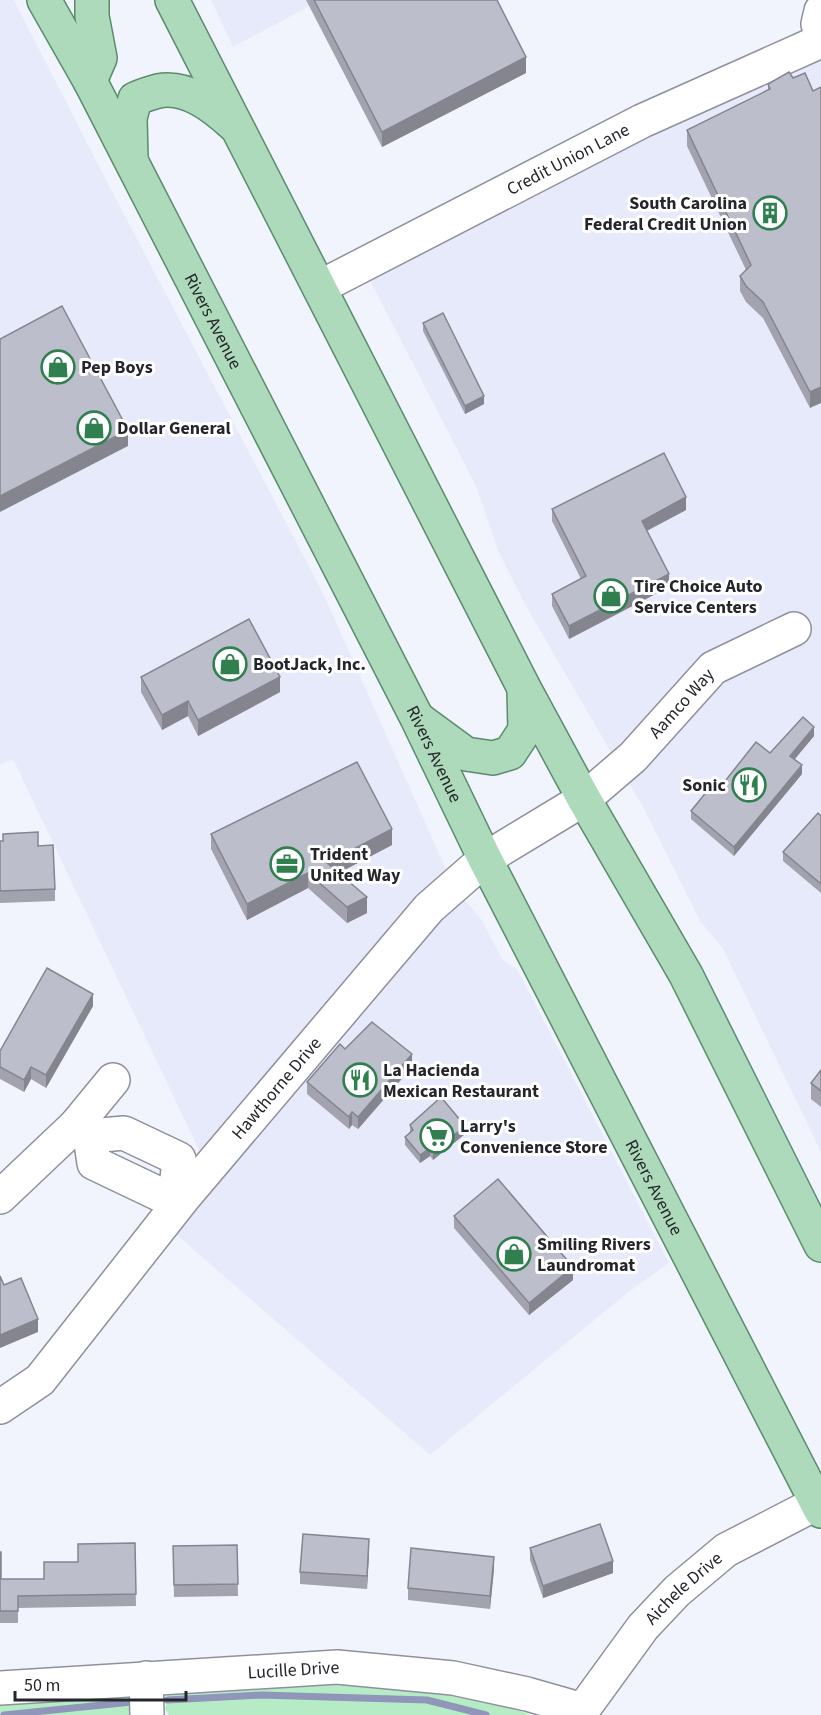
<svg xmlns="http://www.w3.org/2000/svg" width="821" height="1715" font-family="'Source Sans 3',sans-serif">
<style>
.built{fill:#e7eafb}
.green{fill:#b5ecc5}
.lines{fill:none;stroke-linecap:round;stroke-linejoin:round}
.stream{stroke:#9095ba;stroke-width:7}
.minor-casing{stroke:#8e909d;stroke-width:36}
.major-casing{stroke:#5b8b6d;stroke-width:36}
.minor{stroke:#fff;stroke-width:33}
.major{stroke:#aedabc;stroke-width:33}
.wall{fill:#a2a3af}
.shaded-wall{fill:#84858f}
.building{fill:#bcbecc;stroke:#84858f;stroke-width:1.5}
.labels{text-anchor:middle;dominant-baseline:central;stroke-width:6;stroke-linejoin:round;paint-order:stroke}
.street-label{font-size:18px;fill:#25262b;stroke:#fff}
.poi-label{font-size:18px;font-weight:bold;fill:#25262b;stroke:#fff;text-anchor:start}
</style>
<rect width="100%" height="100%" fill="#f2f4fd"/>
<g class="built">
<path d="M0,0H14L105,178L323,593L454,887L481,919L503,960L517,969L669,1263L626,1294L430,1455L164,1224L208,1169L13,759L0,765Z"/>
<path d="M211,0H321L233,47Z"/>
<path d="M821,58V1152L723,949L700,921L644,809L527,608L499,553L476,486L362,265Z"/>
</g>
<g class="green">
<path d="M355,1678L496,1700L530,1715H169L165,1709L169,1693Z"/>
<path d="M129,1688L142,1715H0V1701Z"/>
</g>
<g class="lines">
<g class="stream">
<path d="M167,1700L261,1695L427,1700L486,1715"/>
<path d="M4,1715L132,1702"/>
</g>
<defs>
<g id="minor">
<path d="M821,11L818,24L821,34"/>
<path id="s1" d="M320,287L642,121L821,41"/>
<path d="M76,1125L90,1136L94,1163L159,1194L176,1189"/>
<path d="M90,1136L124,1133L179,1159L176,1189"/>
<path d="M0,1197L76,1125L113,1080"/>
<path id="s2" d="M0,1407L40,1380L184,1197L429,908L485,859L584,799L633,757L713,668L794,629"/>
<path d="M146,1678L147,1715"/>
<path id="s3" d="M0,1688L337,1667L453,1678L527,1694L583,1710"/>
<path id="s4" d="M579,1715L643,1627L677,1591L726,1550L821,1501"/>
</g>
<g id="major">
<path id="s5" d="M44,0L90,81L417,718L485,859L821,1511"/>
<path d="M172,0L524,688L584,799L686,975L821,1245"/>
<path d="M90,81L100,58L92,16V0"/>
<path d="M131,158L130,118L135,99C142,96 150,93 158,91C187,85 214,107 234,125"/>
<path d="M421,721L466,754L493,758L510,753L525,730L524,691"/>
</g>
</defs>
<use href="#minor" class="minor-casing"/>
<use href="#major" class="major-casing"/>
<use href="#minor" class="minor"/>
<use href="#major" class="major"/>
</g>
<g class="wall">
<path d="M306,0H497L526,73L382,147Z"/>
<path d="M793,78L813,91L810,408L763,318L746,302L740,291V276L746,270L687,146V130L768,90V84Z"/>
<path d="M423,323L484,404L465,414L423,331Z"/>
<path d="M552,509L686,510L647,531L669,587L569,639L552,606V594L581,579L552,521Z"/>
<path d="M141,677L280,692L198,736L188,716L162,730L141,692Z"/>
<path d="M814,736L794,759L802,774L734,856L691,819V811L770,753Z"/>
<path d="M821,816V893L783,861V852Z"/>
<path d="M211,834L392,845L339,873L367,913L347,923L308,888L247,920L211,849Z"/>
<path d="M0,841L38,846L55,889V901L0,903Z"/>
<path d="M93,1006L46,1088L31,1079L24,1092L0,1079V1051Z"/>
<path d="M412,1067L358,1129L352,1125L349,1129L307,1094V1082Z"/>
<path d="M821,1070V1107L811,1099V1083Z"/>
<path d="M410,1125L465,1134L433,1160L430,1156L420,1163L405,1145V1137L410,1132Z"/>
<path d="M454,1216L573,1280L529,1315L454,1228Z"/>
<path d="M135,1543L136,1606L18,1608V1623H0V1552L1,1579H44L78,1562Z"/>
<path d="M237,1545L238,1596L174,1597L173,1546Z"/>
<path d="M530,1548L613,1573L543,1598L530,1560Z"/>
<path d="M369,1552L367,1589L300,1584V1572Z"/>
<path d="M494,1569L490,1609L408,1600V1588Z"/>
</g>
<g class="shaded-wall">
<path d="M526,57V73L382,147V132Z"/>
<path d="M821,387V403L810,408V392Z"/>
<path d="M484,396V404L465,414V406Z"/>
<path d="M128,430V446L0,512V496Z"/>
<path d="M686,497V510L642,533V521Z"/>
<path d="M669,574V587L569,639V626Z"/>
<path d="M280,677V692L198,736V720Z"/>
<path d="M188,701V716L162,730V715Z"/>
<path d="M814,727V736L790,765V756Z"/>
<path d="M802,765V774L734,856V847Z"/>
<path d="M392,829V845L327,879V863Z"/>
<path d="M308,873V888L247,920V904Z"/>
<path d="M367,897V913L347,923V907Z"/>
<path d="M93,994V1006L46,1088V1075Z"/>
<path d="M412,1054V1067L358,1129V1117Z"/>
<path d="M31,1067V1079L24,1092V1080Z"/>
<path d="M352,1112V1125L349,1129V1117Z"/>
<path d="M465,1126V1134L433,1160V1152Z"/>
<path d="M430,1148V1156L420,1163V1155Z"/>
<path d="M573,1267V1280L529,1315V1303Z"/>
<path d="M38,1319V1332L0,1348V1335Z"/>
<path d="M369,1539V1552L367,1589V1576Z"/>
<path d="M494,1557V1569L490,1609V1596Z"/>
<path d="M613,1561V1573L543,1598V1586Z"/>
</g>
<g class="building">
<path d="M314,0H497L526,57L382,132Z"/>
<path d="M789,72L793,78L805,73L813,91L821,87V387L810,392L763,302L746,286L740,276L751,265L687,130L770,89L768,84Z"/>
<path d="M62,306L128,430L0,496V339Z"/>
<path d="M443,313L484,396L465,406L423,323Z"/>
<path d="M664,453L686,497L642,521L669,574L569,626L552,594L586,576L552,509Z"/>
<path d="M249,619L280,677L198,720L188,701L162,715L141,677Z"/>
<path d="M803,717L814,727L790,756L802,765L734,847L691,811L712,785L718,790L756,742L770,753Z"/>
<path d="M357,762L392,829L327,863L367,897L347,907L308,873L247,904L211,834Z"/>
<path d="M818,813L821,816V884L783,852Z"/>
<path d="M38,832V846L53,845L55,889L0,891V841H3V834Z"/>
<path d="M47,968L93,994L46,1075L31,1067L24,1080L0,1067V1051Z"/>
<path d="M372,1022L412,1054L358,1117L352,1112L349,1117L307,1082L340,1044L345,1049Z"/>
<path d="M821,1070V1091L811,1083Z"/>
<path d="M441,1097L465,1126L433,1152L430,1148L420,1155L405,1137L413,1130L410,1125Z"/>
<path d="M498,1179L573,1267L529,1303L454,1216Z"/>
<path d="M0,1276L4,1285L21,1278L38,1319L0,1335Z"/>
<path d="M600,1524L613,1561L543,1586L530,1548Z"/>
<path d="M303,1534L369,1539L367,1576L300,1572Z"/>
<path d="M135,1543L136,1594L18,1596V1611H0V1552H1V1579H44V1562H78V1544Z"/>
<path d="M237,1545L238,1584L174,1585L173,1546Z"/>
<path d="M411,1548L494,1557L490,1596L408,1588Z"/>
</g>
<defs>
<symbol id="building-ring" viewBox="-11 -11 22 22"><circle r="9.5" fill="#fff" stroke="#307f4f" stroke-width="1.5"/><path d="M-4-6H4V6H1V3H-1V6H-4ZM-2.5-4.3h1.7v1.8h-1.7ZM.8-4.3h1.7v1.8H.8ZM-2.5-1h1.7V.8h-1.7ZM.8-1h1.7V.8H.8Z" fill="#307f4f"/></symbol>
<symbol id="shop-ring" viewBox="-11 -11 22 22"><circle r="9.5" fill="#fff" stroke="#307f4f" stroke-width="1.5"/><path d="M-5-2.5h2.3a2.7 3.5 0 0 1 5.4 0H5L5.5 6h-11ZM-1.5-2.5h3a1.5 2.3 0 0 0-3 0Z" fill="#307f4f"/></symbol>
<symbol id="restaurant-ring" viewBox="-11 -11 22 22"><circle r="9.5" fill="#fff" stroke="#307f4f" stroke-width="1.5"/><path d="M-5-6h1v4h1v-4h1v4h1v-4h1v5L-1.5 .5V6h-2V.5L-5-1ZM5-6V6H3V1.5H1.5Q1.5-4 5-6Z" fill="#307f4f"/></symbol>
<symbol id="office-ring" viewBox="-11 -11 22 22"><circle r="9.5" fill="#fff" stroke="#307f4f" stroke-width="1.5"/><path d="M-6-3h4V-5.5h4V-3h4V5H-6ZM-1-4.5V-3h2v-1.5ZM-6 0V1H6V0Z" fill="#307f4f"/></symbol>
<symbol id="supermarket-ring" viewBox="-11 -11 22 22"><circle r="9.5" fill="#fff" stroke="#307f4f" stroke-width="1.5"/><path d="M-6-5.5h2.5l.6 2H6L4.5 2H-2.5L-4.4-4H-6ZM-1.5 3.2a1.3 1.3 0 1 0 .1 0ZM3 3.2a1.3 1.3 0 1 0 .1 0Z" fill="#307f4f"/></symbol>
</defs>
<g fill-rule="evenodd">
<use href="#building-ring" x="751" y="194" width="38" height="38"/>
<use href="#shop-ring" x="39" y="348" width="38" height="38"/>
<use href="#shop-ring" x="75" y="409" width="38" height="38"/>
<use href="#shop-ring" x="592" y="577" width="38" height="38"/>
<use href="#shop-ring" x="211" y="645" width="38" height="38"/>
<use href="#restaurant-ring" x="730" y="766" width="38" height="38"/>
<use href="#office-ring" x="268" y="845" width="38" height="38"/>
<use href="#restaurant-ring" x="341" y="1061" width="38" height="38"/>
<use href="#supermarket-ring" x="418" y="1117" width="38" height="38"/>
<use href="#shop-ring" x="495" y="1235" width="38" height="38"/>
</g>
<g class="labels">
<g class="street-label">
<text stroke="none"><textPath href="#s1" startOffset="279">Credit Union Lane</textPath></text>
<text stroke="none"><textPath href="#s5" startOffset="363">Rivers Avenue</textPath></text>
<text stroke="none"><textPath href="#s2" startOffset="987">Aamco Way</textPath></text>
<text stroke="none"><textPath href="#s5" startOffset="849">Rivers Avenue</textPath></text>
<text stroke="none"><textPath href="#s2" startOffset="424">Hawthorne Drive</textPath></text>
<text stroke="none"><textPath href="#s5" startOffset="1335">Rivers Avenue</textPath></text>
<text stroke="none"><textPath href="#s4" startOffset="165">Aichele Drive</textPath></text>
<text stroke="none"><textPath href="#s3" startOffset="294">Lucille Drive</textPath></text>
</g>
<g class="poi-label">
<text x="747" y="203" text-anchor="end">South Carolina<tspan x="747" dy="21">Federal Credit Union</tspan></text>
<text x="81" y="367">Pep Boys</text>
<text x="117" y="428">Dollar General</text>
<text x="634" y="586">Tire Choice Auto<tspan x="634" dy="21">Service Centers</tspan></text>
<text x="253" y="664">BootJack, Inc.</text>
<text x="726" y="785" text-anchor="end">Sonic</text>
<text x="310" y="854">Trident<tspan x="310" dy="21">United Way</tspan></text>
<text x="383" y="1070">La Hacienda<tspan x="383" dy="21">Mexican Restaurant</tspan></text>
<text x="460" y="1126">Larry's<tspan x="460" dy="21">Convenience Store</tspan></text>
<text x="537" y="1244">Smiling Rivers<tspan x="537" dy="21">Laundromat</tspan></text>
</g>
</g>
<path d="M15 1691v9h171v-9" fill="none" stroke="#25262b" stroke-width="3"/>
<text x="24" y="1691" font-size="18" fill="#25262b" stroke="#ffffff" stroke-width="4.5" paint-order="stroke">50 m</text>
</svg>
